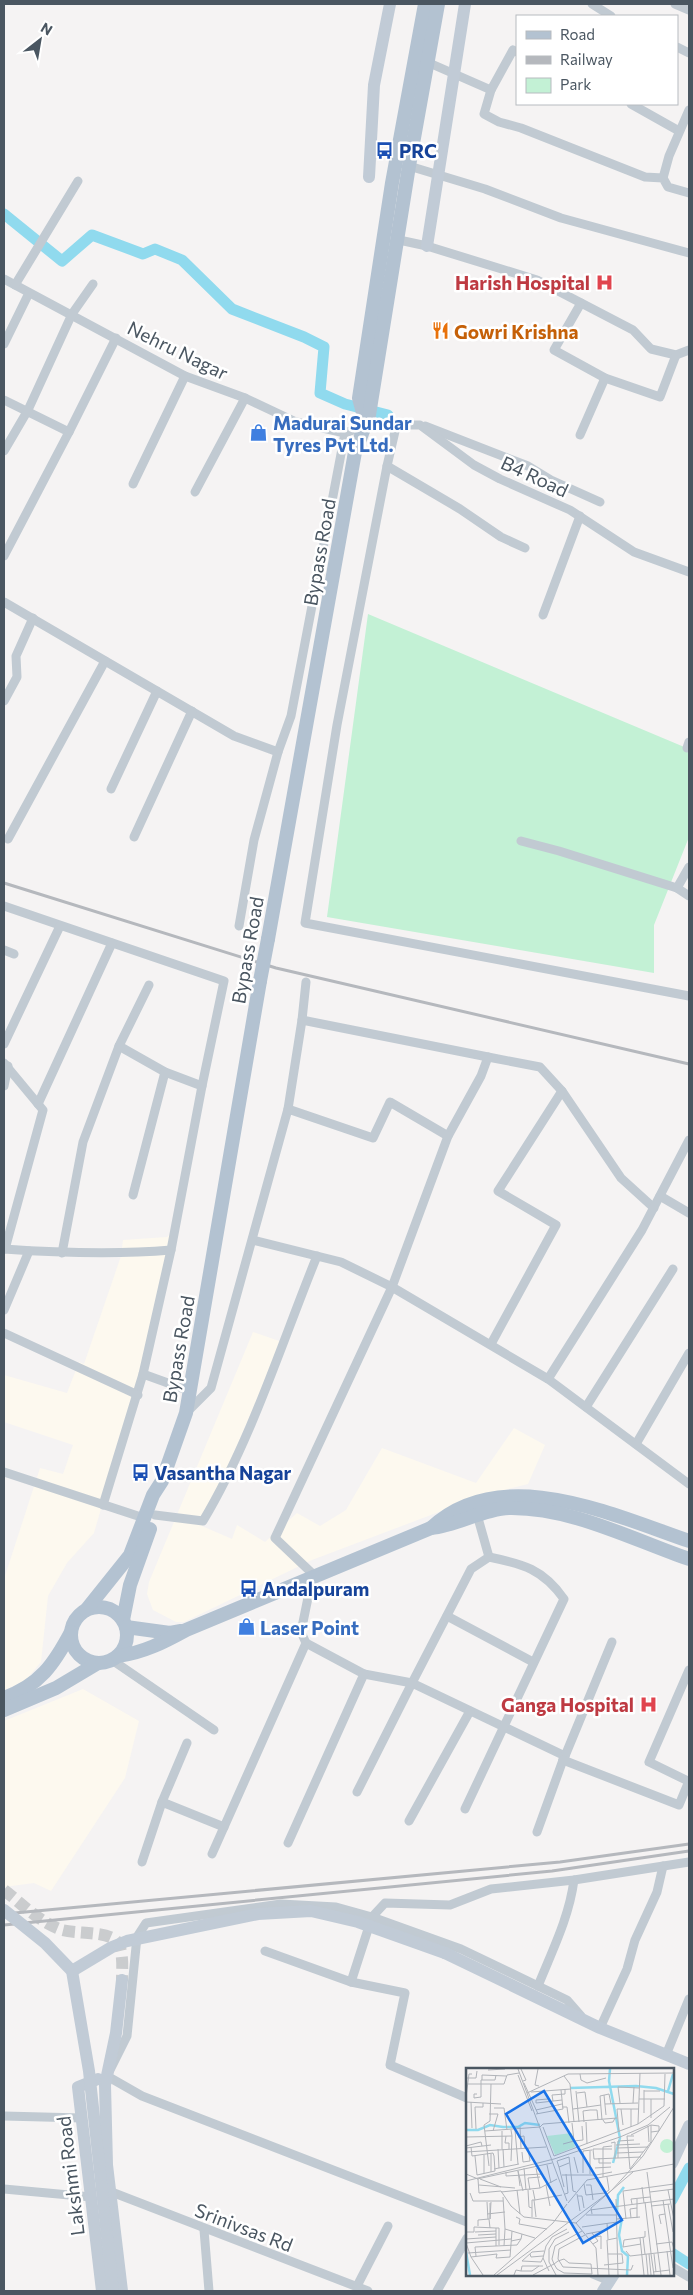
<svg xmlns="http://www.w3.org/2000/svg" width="693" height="2295" font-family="Commissioner,sans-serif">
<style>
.commercial{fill:#fdf9ef}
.green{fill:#c3f1d5}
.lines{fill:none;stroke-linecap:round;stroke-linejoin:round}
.canal{stroke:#90daee;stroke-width:11}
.secondary-tunnel{stroke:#caccce;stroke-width:12;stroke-dasharray:12 6;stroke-linecap:butt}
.street{stroke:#c1cad2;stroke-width:9}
.secondary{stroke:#c1cbd6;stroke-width:12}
.primary{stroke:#b3c2d1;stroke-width:14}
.rail{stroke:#b5b8bd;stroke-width:3}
.secondary-bridge{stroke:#c1cbd6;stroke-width:12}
.primary-bridge{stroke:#b3c2d1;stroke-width:14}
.labels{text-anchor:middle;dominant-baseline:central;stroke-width:5;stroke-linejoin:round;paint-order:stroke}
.transit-label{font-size:19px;font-weight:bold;fill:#164399;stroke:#fff;text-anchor:start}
.health-label{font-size:19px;font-weight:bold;fill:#be3a42;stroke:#fff;text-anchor:end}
.food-label{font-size:19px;font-weight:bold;fill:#c56008;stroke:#fff;text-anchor:start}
.street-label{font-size:19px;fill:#4a5661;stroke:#fff}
.shop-label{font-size:19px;font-weight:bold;fill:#366cbe;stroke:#fff;text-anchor:start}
.inset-river{fill:none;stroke:#90daee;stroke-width:2.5}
.inset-road{fill:none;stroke:#b1b4b9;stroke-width:1}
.view{fill:#1a73e8;fill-opacity:0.15;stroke:#1a73e8;stroke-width:2.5}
.inset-edge{fill:none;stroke:#4a5661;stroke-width:2.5}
</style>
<rect width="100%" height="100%" fill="#f5f3f3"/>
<g class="commercial">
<path d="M172,1232L152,1333L94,1533L67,1563L48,1596L41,1662L25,1681L4,1690V1579L40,1468L63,1474L73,1445L4,1422V1375L67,1393L79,1362L84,1364L121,1256L123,1240L167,1237Z"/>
<path d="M253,1332L282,1342L202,1526L232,1539L237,1525L265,1542L297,1513L320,1526L346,1510L382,1448L476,1483L514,1428L545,1445L528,1484L481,1496L312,1560L184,1622H176L153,1610L147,1594L149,1582Z"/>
<path d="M83,1689L139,1721L125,1778L51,1891L34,1883L4,1887V1721Z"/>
</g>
<path class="green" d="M368,614L689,749V837L654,925V973L327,917Z"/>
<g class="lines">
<g class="canal">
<path d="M4,214L62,261L92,235L143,254L155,249L182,260L232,309L304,337L324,347L320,393L345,404L388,415"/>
<path d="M672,2200L689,2168"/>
<path d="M672,2253L689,2264"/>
</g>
<path class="secondary-tunnel" d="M4,1890C22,1904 39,1922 62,1930C77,1934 110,1931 117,1942C124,1952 122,1968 122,1980"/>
<g class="street">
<path d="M592,4L611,16"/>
<path d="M675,4L689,10"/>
<path d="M677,47L689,53"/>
<path d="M427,62L491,90L513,50L517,52"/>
<path d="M491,90L484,114L499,122L521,128L645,177L663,178L668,187L689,193"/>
<path d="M631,104L679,131"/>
<path d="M409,166L485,189L561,218L689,253"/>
<path d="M663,178L669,156L689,110"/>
<path d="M399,240L427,246L537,280L633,330L651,349L676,355L689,350"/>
<path d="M4,279L185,376L245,398L296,422L345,433"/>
<path d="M15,285L78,181"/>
<path d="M581,303L554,350L605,378L660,397L676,355"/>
<path d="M4,344L29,293"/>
<path d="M4,400L69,432L4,556"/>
<path d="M425,426L528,466L551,480L600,502"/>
<path d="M396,427L387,466L460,509L501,537L525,548"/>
<path d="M69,432L116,338"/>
<path d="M345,433L366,425H420L474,465L500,479L570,510L634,552L689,572"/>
<path d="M580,435L605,378"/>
<path d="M4,451L28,410L72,314L93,284"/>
<path d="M387,466L337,725L305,923L689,996"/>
<path d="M133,484L185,376"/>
<path d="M195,492L245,398"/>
<path d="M4,602L234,736L278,752L291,716L345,433"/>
<path d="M543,615L580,516"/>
<path d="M4,701L17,677L16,656L33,618"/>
<path d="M687,748L689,742"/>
<path d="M111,789L157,691"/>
<path d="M134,837L192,711"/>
<path d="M8,839L105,661"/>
<path d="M521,841L559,851L677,888L689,867"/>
<path d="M677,888L689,896"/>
<path d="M4,906L224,981L202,1086L171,1250L143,1374L103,1505"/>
<path d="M239,926L254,840L278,752"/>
<path d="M4,950L14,954"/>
<path d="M302,1020L306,982"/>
<path d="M4,1044L60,926"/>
<path d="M119,1046L165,1072L202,1086"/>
<path d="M488,1057L540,1067L562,1091L621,1178L654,1208"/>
<path d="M4,1063L43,1110L5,1249"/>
<path d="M4,1086L8,1066"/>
<path d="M38,1104L112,943"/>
<path d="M288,1109L302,1020L488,1057L481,1076L448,1136L392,1287L275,1538L316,1577"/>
<path d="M133,1195L165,1072"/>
<path d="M660,1196L689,1213"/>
<path d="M253,1240L341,1262L392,1287L548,1379L689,1484"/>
<path d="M4,1249C61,1253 114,1255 171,1250"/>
<path d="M62,1253L83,1142L119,1046L149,985"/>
<path d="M4,1310L29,1251"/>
<path d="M4,1333L138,1395"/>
<path d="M491,1344L556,1225L498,1191L562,1091"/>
<path d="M143,1374L190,1391"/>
<path d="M548,1379L642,1230L689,1140"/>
<path d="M586,1407L673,1269"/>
<path d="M186,1413L211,1388L288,1109L373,1138L390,1102L448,1136"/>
<path d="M636,1444L689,1353"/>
<path d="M4,1472L144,1518"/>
<path d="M476,1511L489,1557L471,1569L412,1683L565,1756L563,1760"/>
<path d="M155,1515L203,1521C251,1441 282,1342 317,1256"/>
<path d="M447,1616L533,1662"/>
<path d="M112,1660L214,1730"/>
<path d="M565,1756L612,1642"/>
<path d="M563,1760L679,1805L689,1781"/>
<path d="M688,1781L649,1762L689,1670"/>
<path d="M357,1792L412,1683L364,1674"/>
<path d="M162,1802L187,1743"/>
<path d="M465,1809L564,1599C543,1569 523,1564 489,1557"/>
<path d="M409,1821L470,1711"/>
<path d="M537,1832L563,1760"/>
<path d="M288,1843L364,1674L306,1643"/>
<path d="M212,1854L306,1643L301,1632L312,1578"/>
<path d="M142,1862L162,1802L224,1827"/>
<path d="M265,1951L351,1982L405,1993L390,2065L467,2098"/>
<path d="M351,1982L372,1917L385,1903L450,1905L491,1889L574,1880L689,1862"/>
<path d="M538,1986C552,1951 569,1918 574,1880"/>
<path d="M600,2028L627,1969L635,1940L657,1892L663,1866"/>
<path d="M666,2055L689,1999"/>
<path d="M4,2116L82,2118"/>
<path d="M4,2189L91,2197"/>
<path d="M109,2191L368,2291"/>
<path d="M467,2222L142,2096L107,2076L127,2036L137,1937L146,1923L281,1904L336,1907L372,1917L461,1949L567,2000L581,2016"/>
<path d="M204,2230L209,2291"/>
<path d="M672,2267L689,2277"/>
<path d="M593,2274L610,2281"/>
<path d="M357,2286L388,2226"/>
<path d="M437,2291L467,2238"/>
</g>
<g class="secondary">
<path d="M369,177L374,85L390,4"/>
<path d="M427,246L465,4"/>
<path d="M445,1953L600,2028L689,2064"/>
<path d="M98,2079L78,2087L102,2291"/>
<path d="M672,2163L689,2126"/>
<path d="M122,2291L107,2165L105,2085L116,2033L122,1980"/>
<path d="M603,2291L614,2274"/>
</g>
<g class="primary">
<path d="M366,424L359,398L392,183L425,4"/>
<path d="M268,939L355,452L369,415L409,166L438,4"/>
<path d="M431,1528C501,1462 613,1515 689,1541"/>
<circle cx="99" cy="1635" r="28"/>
<path d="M86,1610L130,1555L153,1495L162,1481L186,1413L260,981"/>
<path d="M123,1620L130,1585L150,1529"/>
<path d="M126,1627L170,1633L181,1631"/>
<path d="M118,1656C143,1653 164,1642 186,1630L431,1528C457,1526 482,1509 509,1508C571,1507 631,1539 689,1559"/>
<path d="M4,1698C40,1685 54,1664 71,1632"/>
<path d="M4,1710L56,1688L98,1663"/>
</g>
<g class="rail">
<path d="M4,883L276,968L689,1064"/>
<path d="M4,1914L560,1862L689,1844"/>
<path d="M4,1925L552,1871L689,1851"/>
</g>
<g class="secondary-bridge">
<path d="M4,1910L45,1943L72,1971L89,2071L113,2291"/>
<path d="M72,1971L112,1947L127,1941L258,1914L311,1911L358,1922L445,1953"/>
</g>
<path class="primary-bridge" d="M260,981L268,939"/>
</g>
<defs>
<symbol id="bus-bare" viewBox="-9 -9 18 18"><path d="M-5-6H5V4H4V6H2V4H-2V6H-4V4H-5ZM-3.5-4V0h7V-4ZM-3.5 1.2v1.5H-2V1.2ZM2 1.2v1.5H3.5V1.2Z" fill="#1a4fb4" stroke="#fff" stroke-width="2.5" paint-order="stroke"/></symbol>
<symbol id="hospital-bare" viewBox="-9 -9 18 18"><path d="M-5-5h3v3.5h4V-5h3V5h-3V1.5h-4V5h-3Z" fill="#e0444e" stroke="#fff" stroke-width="2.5" paint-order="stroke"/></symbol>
<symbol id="restaurant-bare" viewBox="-9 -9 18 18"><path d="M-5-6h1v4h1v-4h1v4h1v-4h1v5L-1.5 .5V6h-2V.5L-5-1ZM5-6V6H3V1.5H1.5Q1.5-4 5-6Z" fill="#e8710a" stroke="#fff" stroke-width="2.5" paint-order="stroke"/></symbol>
<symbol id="shop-bare" viewBox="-9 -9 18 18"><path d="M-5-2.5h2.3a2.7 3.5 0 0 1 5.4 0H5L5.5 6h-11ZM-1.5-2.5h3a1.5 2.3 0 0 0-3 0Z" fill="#3f7fe0" stroke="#fff" stroke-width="2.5" paint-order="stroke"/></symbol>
</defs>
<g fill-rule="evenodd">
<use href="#bus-bare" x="372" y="138" width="25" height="25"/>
<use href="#hospital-bare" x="592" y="270" width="25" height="25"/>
<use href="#restaurant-bare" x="428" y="318" width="25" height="25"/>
<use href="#shop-bare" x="246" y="420" width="25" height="25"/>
<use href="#bus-bare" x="128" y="1460" width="25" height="25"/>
<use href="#bus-bare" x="236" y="1576" width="25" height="25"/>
<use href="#shop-bare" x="234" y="1614" width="25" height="25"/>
<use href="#hospital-bare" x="636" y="1692" width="25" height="25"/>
</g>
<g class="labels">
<g class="transit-label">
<text x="399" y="150">PRC</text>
<text x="154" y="1472">Vasantha Nagar</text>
<text x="262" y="1588">Andalpuram</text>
</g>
<g class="health-label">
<text x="590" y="282">Harish Hospital</text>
<text x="634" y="1704">Ganga Hospital</text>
</g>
<g class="food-label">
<text x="454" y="331">Gowri Krishna</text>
</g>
<g class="street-label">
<text transform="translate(178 350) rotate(26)">Nehru Nagar</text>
<text transform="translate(535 476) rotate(25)">B4 Road</text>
<text transform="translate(319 552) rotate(-80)">Bypass Road</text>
<text transform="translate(247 950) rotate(-80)">Bypass Road</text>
<text transform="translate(178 1349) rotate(-80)">Bypass Road</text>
<text transform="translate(70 2176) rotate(-97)">Lakshmi Road</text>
<text transform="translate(244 2227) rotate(21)">Srinivsas Rd</text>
</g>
<g class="shop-label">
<text x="273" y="422">Madurai Sundar<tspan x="273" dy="22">Tyres Pvt Ltd.</tspan></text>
<text x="260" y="1627">Laser Point</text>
</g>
</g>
<g transform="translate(466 2068)">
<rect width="208" height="208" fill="#f5f3f3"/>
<path d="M106,65L109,79L89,87L81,68ZM194 78a7 7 0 1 1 14 0a7 7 0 1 1-14 0Z" fill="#c3f1d5"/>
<path class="inset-river" d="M144,1L143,13L154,70L147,95M104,20L170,18L190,20L208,26M202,23L207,6M0,62H12L24,57L37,59H52L59,55L74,57M151,144L152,127L158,119M156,150L153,167L156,183L162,188L161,207M0,184L4,207"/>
<path class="inset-road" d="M52,1L101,133M55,1L60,12L57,13M72,1L69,17L73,18M22,2L39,1M114,6L115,12L121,15L140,10M52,7L66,43M98,8L104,16L108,54M0,10H10L11,3M16,12V7L40,8M58,15L72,46M0,16H38L41,7L53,5M110,23L113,54M178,23H194M65,24L105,21M61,25L102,6L208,5M111,25L119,24L121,39M11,26H8V30L15,29V12H29L30,7M138,27L140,47M0,29L3,6H6M173,31H199M87,33L86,27L99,26V21M0,34L35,36M5,34L6,60M70,35L96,32M70,35V32L82,31M154,35L152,19L173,20M167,35L168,19M139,36L172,35M96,39H101L103,55M28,40H38L41,62M107,41L135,37M155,41L157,57M70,42L96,36M178,45V22M23,46H32L27,63M70,46L97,41L95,22M185,50V31M136,52L134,28L143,26L145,36M137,52L139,55L147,54L149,50M118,54L117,43L124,42H131L132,52M120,54L121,76M172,56L174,5M182,58L183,74M54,59L55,80M74,59L77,56L151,50M77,59L88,88L172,56L198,38L199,6M165,59V41M10,61L9,39H17V35M49,62L52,96M19,63L74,59M153,64L151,41H173M165,67L185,57L193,58V63L185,64M40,68L39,75H43V81M168,68H161L164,101L185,74V57M0,69L46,68L45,62M52,69L58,68L59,80M108,73L117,72L116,58M145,75L149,74V90M97,76L108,73L106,55M150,77L174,76M0,78L15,74L16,78M5,79L6,88L27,85L28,88L29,103L11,107M0,80L25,77M151,80L182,79M32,81L33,100M36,81V63M37,81L38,99M146,81H127L128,91L175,89M124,83V106M0,84L80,79M56,84L57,94L64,93L62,80M151,85L177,84M18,87V106M9,88L11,107M108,89L112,105M133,90V95H145M152,90V73L168,72M45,93L46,68M81,97L85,115M23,98L18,57L24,53L25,16M93,99L91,93L103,89L107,123L110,124M58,100L60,122M70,100L74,120M129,100L145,99M28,101L53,96M52,103L57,123M52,103L54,118M25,104V86M40,104V108L76,106L82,116M181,104L195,207M117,105V83L126,82M0,106L12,111L13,125L35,123L45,138L58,149L110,155L130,180L132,207M96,107H130M130,107L146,104M137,109V79L146,78M11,111L86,95M14,111L35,119M0,113L88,91L154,69L182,57L204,39M118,116L120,127L139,125L143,122L141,109M13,117L49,120M80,117L84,138M120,117H125L127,132M98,119L93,99L103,95M176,119L178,135M51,122L54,146M62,122L63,139L66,140M64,122L62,110L74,109M67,122L69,132L96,127M202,122L208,151M35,124L74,120L91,111M184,124L208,121M4,125L7,133H37M99,126L102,125L100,106M111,126L114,143M112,128H116L118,140M37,129L39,161L69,170M150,131L152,207M171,131V150M68,132L70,149M197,132L207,200M21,134L22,151M179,134L185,185M24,135V151L25,134M102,135L121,112L208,96M166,136L165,131L184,129M202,136L207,164M185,138L204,136M21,146L39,144M126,146L125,140L167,104M120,147H150M50,149L54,151L53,156L81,161M66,149V132H69M165,150L164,141L171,140M151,151L174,149M160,151L157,123L208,116M110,155L124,142L208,131M141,155L142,171M195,156L193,147L199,146M12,158V152L23,151L24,160M116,159L151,154M30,160H33V177M0,164H8V159L30,160V178M9,164L30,163M126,165L132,173L127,176M120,166L141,162M12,167L30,166M119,167L93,181L92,191L97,199L165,202L167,197M129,169L135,168V181M177,169L179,186M174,170L178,207M0,171L30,169M45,173L55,171L56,166M175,176L157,179L158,172L179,169V163M190,176L206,174L208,181M38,178L39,161M160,183L164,188L208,183M201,183L204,207M2,185L45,182M64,186L65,189L77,188M180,186L182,207M183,186L185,207M185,186L188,207M188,186L190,204M10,188L9,179L51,177L55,171M5,189L0,175L45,171M44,189L46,163M77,190L75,194L56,193L66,184L78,183M138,197L157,195L156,186H142M55,203H66L73,198M83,203L77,190L80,178L86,169L101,161M187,204L204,202M17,207L5,189L31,186L30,190L44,189M28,207L87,155L101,136M31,207L145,123L177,88L208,39M48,207L50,202L55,203L56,198H77M67,207L84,198L88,196L92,193L98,191L103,195L125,196L126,206L98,205L91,201L88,196L86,191L89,178L116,163M90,207L83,194V181L89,171L103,164M143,207L141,172L151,170"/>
<path class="view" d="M78,23L156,152L117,175L40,46Z"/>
<rect width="208" height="208" class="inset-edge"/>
</g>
<rect width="693" height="2295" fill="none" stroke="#4a5661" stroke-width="10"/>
<rect x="516" y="15" width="162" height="90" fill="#ffffff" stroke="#b7bbc0"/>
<rect x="526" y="31" width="25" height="8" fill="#b3c2d1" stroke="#b7bbc0"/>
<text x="560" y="40" font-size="15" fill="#4a5661">Road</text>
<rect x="526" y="56" width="25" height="8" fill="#b5b8bd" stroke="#b7bbc0"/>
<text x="560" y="65" font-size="15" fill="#4a5661">Railway</text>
<rect x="526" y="78" width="25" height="15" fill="#c3f1d5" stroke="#b7bbc0"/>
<text x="560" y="90" font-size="15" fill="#4a5661">Park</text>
<g transform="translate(40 40) rotate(31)" stroke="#ffffff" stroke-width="4" paint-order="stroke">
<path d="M0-4L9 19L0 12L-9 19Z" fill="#4a5661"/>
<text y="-8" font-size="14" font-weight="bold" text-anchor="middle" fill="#4a5661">N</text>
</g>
</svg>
